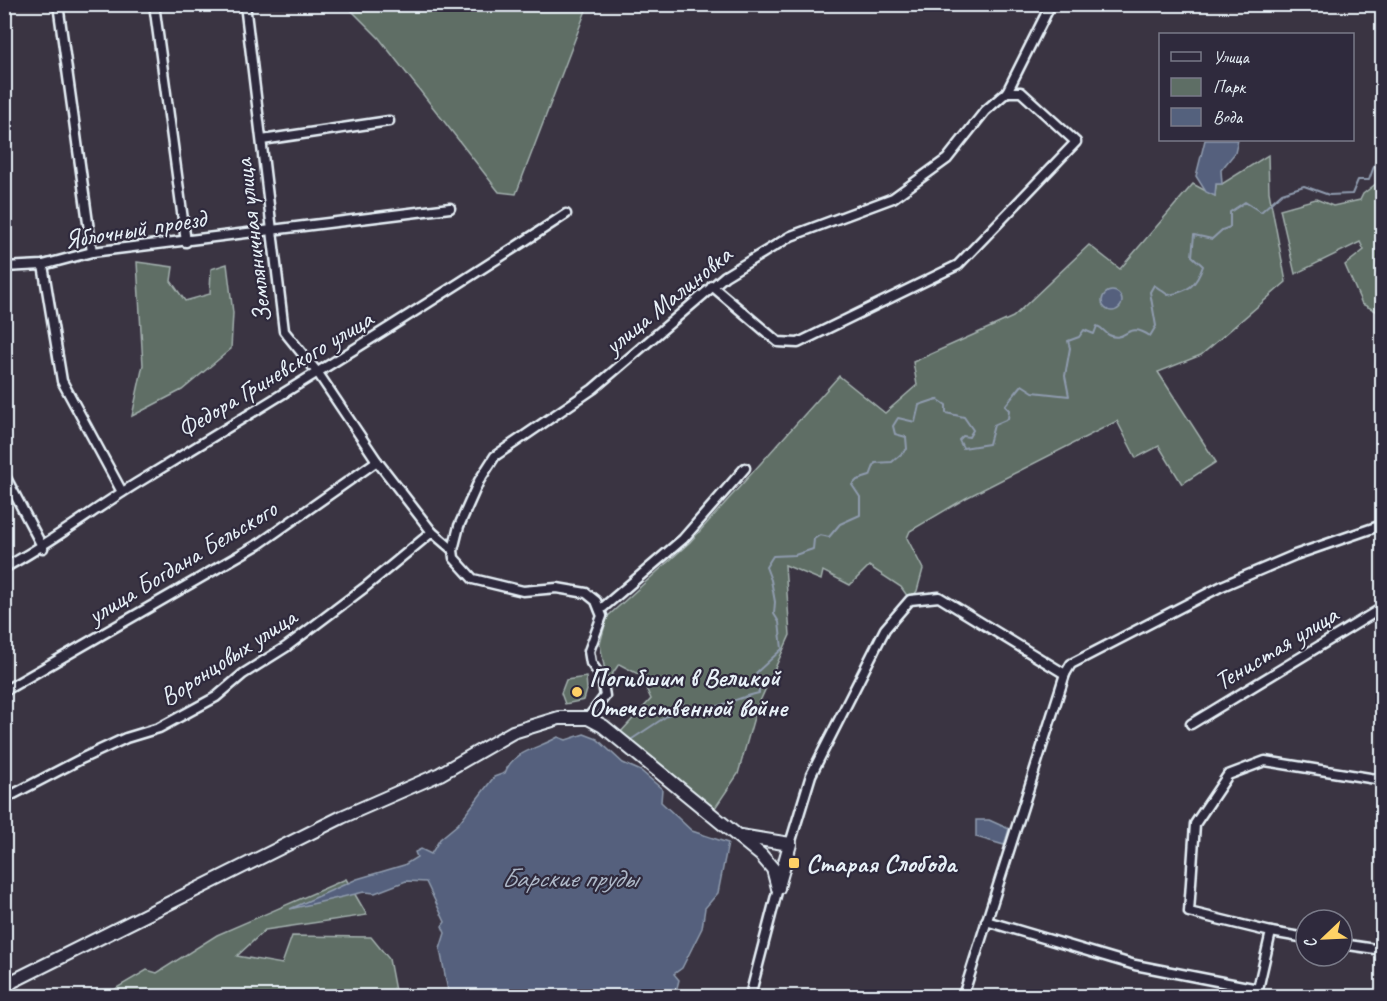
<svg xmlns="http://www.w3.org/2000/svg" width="1387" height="1001" font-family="Caveat,sans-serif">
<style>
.green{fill:#5e6e65;stroke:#a3b0ae;stroke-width:1.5}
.water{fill:#54617d;stroke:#8f9bae;stroke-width:1.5}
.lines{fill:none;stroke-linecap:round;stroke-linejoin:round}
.stream{stroke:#8f9bae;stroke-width:2}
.street-casing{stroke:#e8f1f8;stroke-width:13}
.secondary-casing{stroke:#e8f1f8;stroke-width:16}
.street{stroke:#2f2a3d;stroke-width:8}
.secondary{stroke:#2f2a3d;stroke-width:12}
.poi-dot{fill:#ffd166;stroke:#2f2a3d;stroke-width:2}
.labels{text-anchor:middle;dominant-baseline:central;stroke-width:4.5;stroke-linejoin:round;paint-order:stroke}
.street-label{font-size:26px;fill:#e8f1f8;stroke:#2f2a3d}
.poi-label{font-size:26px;font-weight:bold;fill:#e8f1f8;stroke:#2f2a3d;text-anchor:start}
.water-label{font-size:27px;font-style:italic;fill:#adb7c7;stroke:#2f2a3d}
</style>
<rect width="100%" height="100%" fill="#3a3442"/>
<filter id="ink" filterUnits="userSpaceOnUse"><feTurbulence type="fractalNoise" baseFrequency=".0167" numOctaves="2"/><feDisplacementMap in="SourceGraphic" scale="12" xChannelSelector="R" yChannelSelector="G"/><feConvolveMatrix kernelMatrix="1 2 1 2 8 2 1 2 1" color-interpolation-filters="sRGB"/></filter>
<g filter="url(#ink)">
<g class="green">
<path d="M346,5H588L516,194L499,192L379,38Z"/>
<path d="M1268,155L1269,192L1286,282L1201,355L1158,372L1216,462L1182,484L1159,446L1136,458L1117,421L966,498L910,531L907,538L923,569L917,591L910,600L901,587L869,566L850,585L823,571L821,580L785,565L790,635L756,710L738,774L713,811L619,734L651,699L640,675L619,664L607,682L600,644L607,617L690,542L839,376L885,413L917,385L913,362L1013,317L1089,245L1120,269L1193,184L1215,196L1216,184H1222Z"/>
<path d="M1382,179V314L1362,304L1345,265L1364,250L1360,242L1295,274L1280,209L1316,199L1333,206L1360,200L1363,194Z"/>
<path d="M137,262L173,267L171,281L185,301L210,294L211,269L227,264L233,313L231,349L182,390L132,416L143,365Z"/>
<path d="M586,677L587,690L584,700L565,704L561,693L566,680Z"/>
<path d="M346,879L367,915L265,930L237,956L282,964L292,936L371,937L389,959L396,996H107L118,987L147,970L157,973L217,935Z"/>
</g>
<g class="water">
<path d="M1205,140H1238L1235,153L1221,170L1222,184H1216L1215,196L1206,192L1196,176Z"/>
<circle cx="1112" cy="301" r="10"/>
<path d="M584,734L597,739L623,763L641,771L662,789L661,802L692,831L728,843L718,893L705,908L702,928L682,968L674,974L679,980L675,996H449L440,949L445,933L442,926L445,922L426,882L406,881L375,893L364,892L290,909L357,879L404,865L417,857L415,852L421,849L431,854L440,839L458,824L494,777L505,773C512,751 540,748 558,737L566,740Z"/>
<path d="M989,820L1009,829L1004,845L976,837V820Z"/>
</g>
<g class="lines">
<path class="stream" d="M632,739L673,712L676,702H682L689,711C714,711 735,698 759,693V678L756,673L782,649L779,622L774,614L775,602L771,580L766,567L773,556L795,555L813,549L814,539L820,535L829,537L840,524L860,515V497L852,485L857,480L870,476L875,463L892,462L907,449L906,437L895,434L893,426L898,418L915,422L919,405L937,399L946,405V413L964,417L973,430L969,437L963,436L959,440L963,448L989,444L994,425L1008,419L1009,410L1005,406L1022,385L1033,392L1069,396L1065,376L1070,348L1068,341L1079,337L1084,330L1094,334L1097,326C1103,328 1105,333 1109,335C1126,343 1127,320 1150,336L1156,326L1150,292L1154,285L1168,295C1189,291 1196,286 1203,266L1192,256L1194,235L1212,239L1222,230L1230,227V212L1245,202L1261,212L1282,193L1304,186L1329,195L1352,194L1358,180H1369L1376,161L1382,162"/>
<defs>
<g id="street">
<path d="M58,4L92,252"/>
<path d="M154,4L186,242"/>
<path d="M245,4L284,331L318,373L377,461L432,532"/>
<path d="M262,140L389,121"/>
<path d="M43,265L62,381L122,492"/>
<path d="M4,267L43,265L92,252L450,208"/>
<path d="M712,286L778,342L798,343L958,265L1076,142L1021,92H1007"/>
<path d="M4,474L43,548"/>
<path d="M4,568C53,542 95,508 142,480C285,393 426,306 566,214"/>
<path d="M600,610L683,539L745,468"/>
<path d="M4,691L259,544L377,461"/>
<path d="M588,718L605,696L602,678L591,663L589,651L602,616L596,601L586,593L557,588L523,591L473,579L454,558L453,550L459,526L479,481L495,456L593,389L725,276L791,236L893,198L947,159L985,111L1007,92L1051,4"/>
<path d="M1191,724L1382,608"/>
<path d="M4,799L83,758L126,738L159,728L216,697L243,674L286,647L364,588L432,532L453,550"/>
<path d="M790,844L811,775L885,629L910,600L939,597L1065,674L1071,664L1222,586L1295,555L1382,525"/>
<path d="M986,921L1135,965L1258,989L1256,996"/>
<path d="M1271,932L1306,938"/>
<path d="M1342,944L1382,950"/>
<path d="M1258,989L1271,932L1189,912L1195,824L1228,775L1265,761L1382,780"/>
<path d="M750,996L778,888"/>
<path d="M963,996L1065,674"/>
</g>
<g id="secondary">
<path d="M740,836L790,844L778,887"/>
<path d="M5,996L6,987L13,981L342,817L440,774L513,732L559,718H588L603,726L761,855L773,869L778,888"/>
</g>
</defs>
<use href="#street" class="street-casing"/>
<use href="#secondary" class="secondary-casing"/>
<use href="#street" class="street"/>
<use href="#secondary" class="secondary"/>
</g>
</g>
<g class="poi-dot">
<circle cx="577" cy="692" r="6"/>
<rect x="788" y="857" width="12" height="12" rx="3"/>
</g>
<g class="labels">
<g class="street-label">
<text transform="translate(135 229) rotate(-9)">Яблочный проезд</text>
<text transform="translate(253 241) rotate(-97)">Земляничная улица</text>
<text transform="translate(668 300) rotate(-39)">улица Малиновка</text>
<text transform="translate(275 374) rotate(-31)">Федора Гриневского улица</text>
<text transform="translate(182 562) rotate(-31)">улица Богдана Бельского</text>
<text transform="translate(1276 648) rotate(-31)">Тенистая улица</text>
<text transform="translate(228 657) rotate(-33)">Воронцовых улица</text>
</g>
<g class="poi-label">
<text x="589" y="677">Погибшим в Великой<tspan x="589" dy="30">Отечественной войне</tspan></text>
<text x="806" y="863">Старая Слобода</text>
</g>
<g class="water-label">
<text x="569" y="878">Барские пруды</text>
</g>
</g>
<rect width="1387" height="1001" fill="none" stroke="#2f2a3d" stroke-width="24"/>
<rect x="12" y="12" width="1363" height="977" fill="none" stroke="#e8f1f8" stroke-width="2" filter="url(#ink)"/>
<rect x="1159" y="33" width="195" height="108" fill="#2f2a3d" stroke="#797a88" stroke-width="1.5"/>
<rect x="1171" y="52" width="30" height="9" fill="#2f2a3d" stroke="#797a88" stroke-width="1.5"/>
<text x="1213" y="63" font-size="18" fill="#e8f1f8">Улица</text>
<rect x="1171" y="78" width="30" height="18" fill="#5e6e65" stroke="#797a88" stroke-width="1.5"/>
<text x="1213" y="93" font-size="18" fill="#e8f1f8">Парк</text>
<rect x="1171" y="108" width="30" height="18" fill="#54617d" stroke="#797a88" stroke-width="1.5"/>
<text x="1213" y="123" font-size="18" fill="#e8f1f8">Вода</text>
<g transform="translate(1324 938) rotate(247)"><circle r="28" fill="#2f2a3d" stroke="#797a88" stroke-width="1.5"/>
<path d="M0-4.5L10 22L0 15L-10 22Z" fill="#ffd166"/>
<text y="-9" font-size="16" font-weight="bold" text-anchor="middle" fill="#e8f1f8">С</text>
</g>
</svg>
